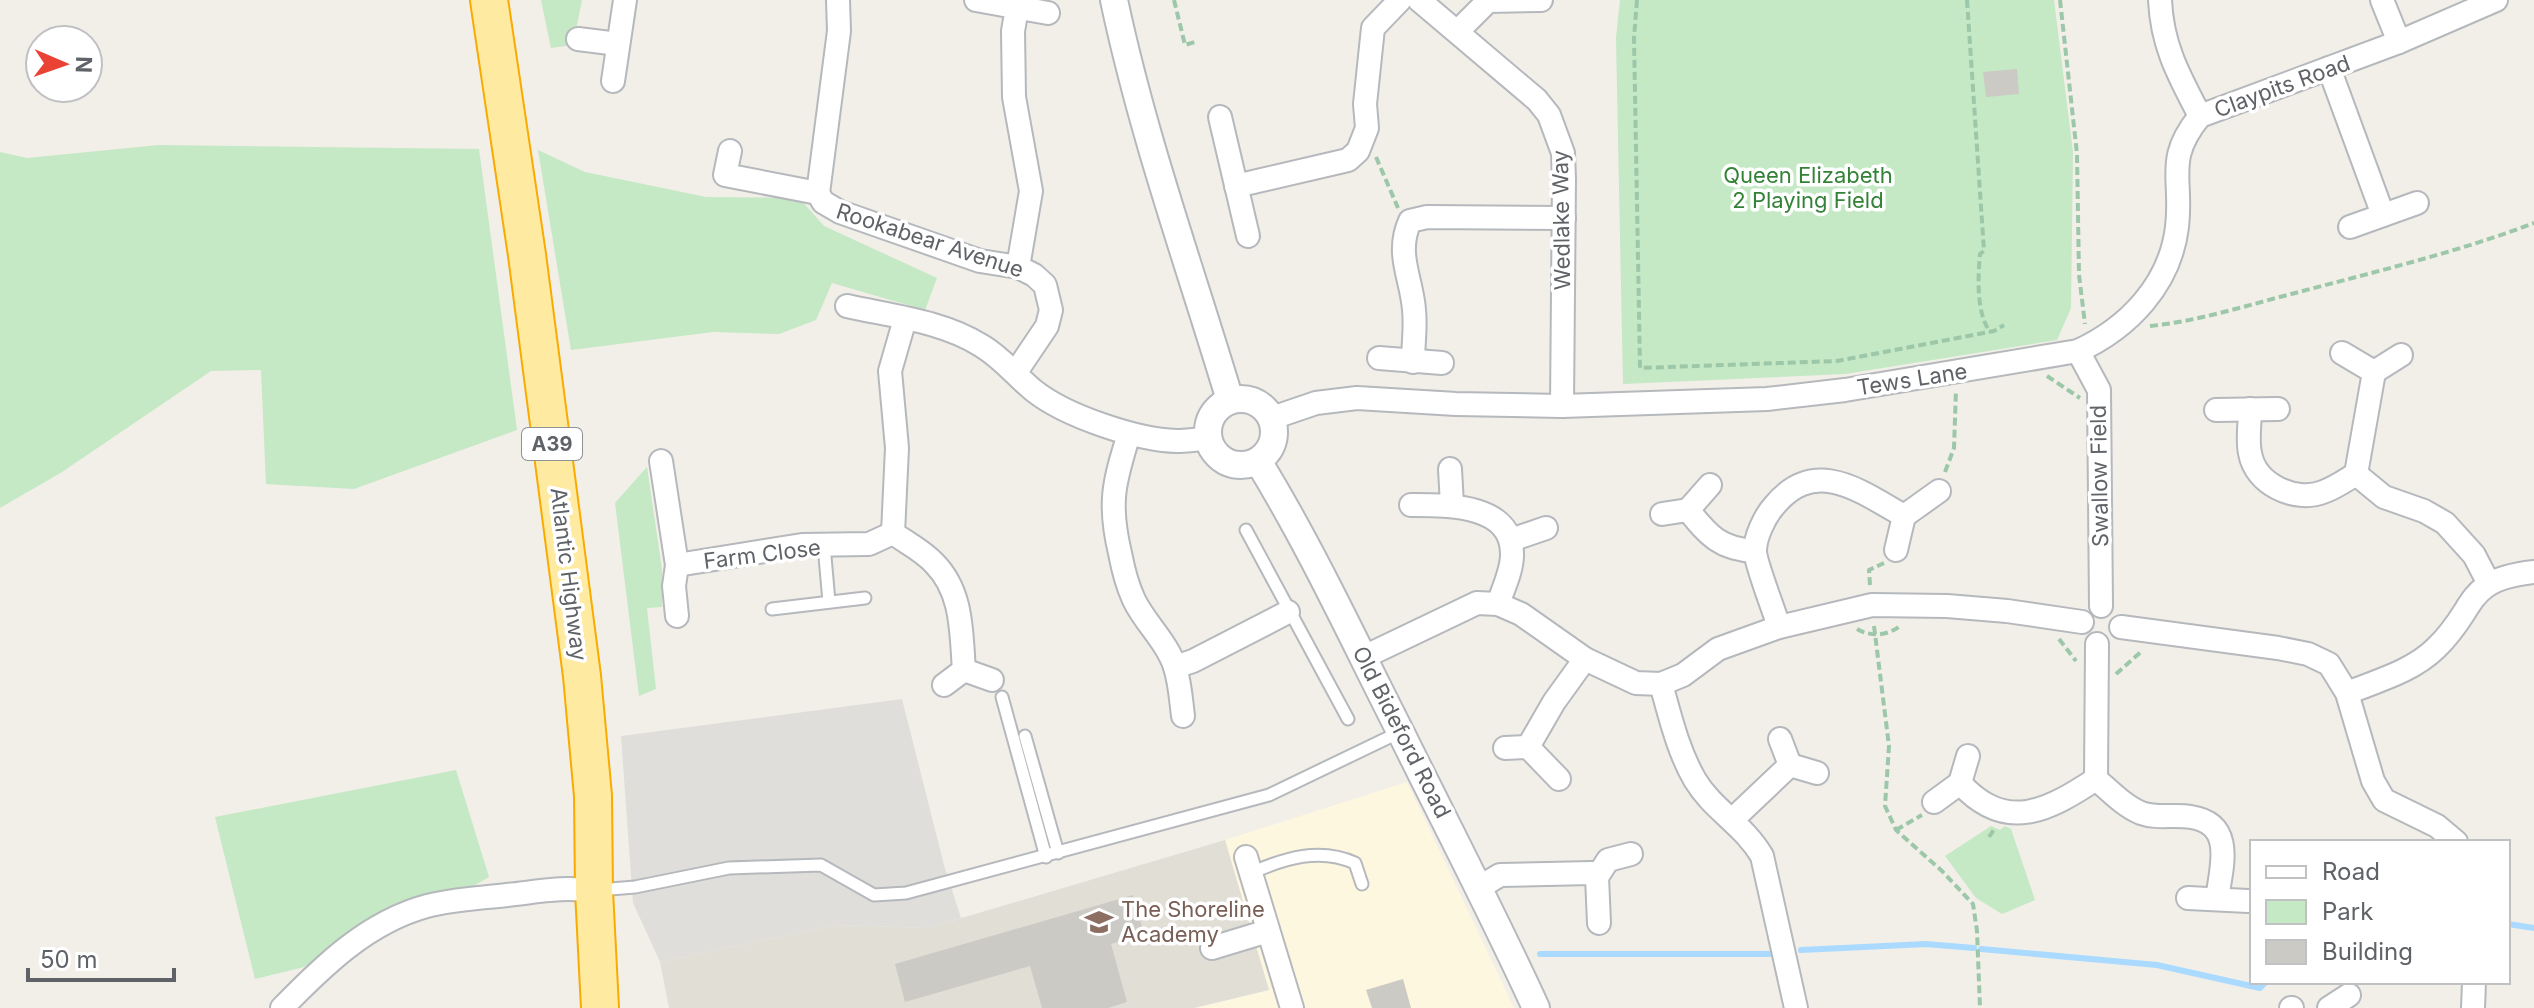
<svg xmlns="http://www.w3.org/2000/svg" width="2534" height="1008" font-family="Inter,sans-serif">
<style>
.commercial{fill:#fef7e0}
.industrial{fill:#e0deda}
.education{fill:#e1ded6}
.green{fill:#c5e8c5}
.lines{fill:none;stroke-linecap:round;stroke-linejoin:round}
.stream{stroke:#aadaff;stroke-width:6}
.building{fill:#cccac5}
.service-casing{stroke:#b5b8bc;stroke-width:15}
.minor-casing{stroke:#b5b8bc;stroke-width:26}
.tertiary-casing{stroke:#b5b8bc;stroke-width:30}
.trunk-casing{stroke:#f9ab00;stroke-width:40}
.path{stroke:#9cc7a9;stroke-width:4;stroke-dasharray:8 4;stroke-linecap:butt}
.service{stroke:#fff;stroke-width:11}
.minor{stroke:#fff;stroke-width:22}
.tertiary{stroke:#fff;stroke-width:26}
.trunk{stroke:#feeaa1;stroke-width:36}
.labels{text-anchor:middle;dominant-baseline:central;stroke-width:7;stroke-linejoin:round;paint-order:stroke}
.shield{fill:#fff;stroke:#8f9295;stroke-width:2}
.shield-label{font-size:20px;font-weight:bold;fill:#5f6368}
.street-label{font-size:22px;fill:#5f6368;stroke:#fff}
.park-label{font-size:22px;fill:#348238;stroke:#fff}
.education-label{font-size:22px;fill:#785e54;stroke:#fff;text-anchor:start}
</style>
<rect width="100%" height="100%" fill="#f1efe8"/>
<path class="commercial" d="M1407,782L1514,1008H1196L1269,990L1225,840Z"/>
<path class="industrial" d="M902,699L944,865L961,918L928,928L836,925L660,962L633,903L621,736Z"/>
<path class="education" d="M1225,840L1269,990L1194,1008H669L660,962L836,925L928,928Z"/>
<g class="green">
<path d="M541,0H582L573,45L551,48Z"/>
<path d="M1620,0H2054L2073,152L2071,308L2057,340L1845,374L1623,384L1616,38Z"/>
<path d="M159,145L479,149L517,430L354,489L266,484L261,370L211,371L62,472L0,508V152L27,158Z"/>
<path d="M538,150L585,172L706,197L799,198L824,226L937,278L925,310L832,283L816,320L779,334L713,332L571,350Z"/>
<path d="M647,467L662,569V607L647,608L656,689L639,696L615,503Z"/>
<path d="M456,770L489,877L353,955L255,979L215,817Z"/>
<path d="M1991,826L2000,830L2005,826L2011,829L2035,900L2002,914L1976,898L1945,856Z"/>
</g>
<g class="lines">
<g class="stream">
<path d="M2508,924L2534,928"/>
<path d="M1981,949L2157,965L2260,988L2266,982"/>
<path d="M1801,950L1926,944L1974,948"/>
<path d="M1540,954H1773"/>
</g>
</g>
<g class="building">
<path d="M2017,69L2019,94L1986,97L1983,72Z"/>
<path d="M1133,895L1144,934L1111,944L1127,1002L1108,1008H1042L1030,966L905,1002L895,964Z"/>
<path d="M1403,979L1411,1008H1372L1366,990Z"/>
</g>
<g class="lines">
<defs>
<g id="service">
<path d="M1246,530L1348,719"/>
<path d="M824,545L829,602"/>
<path d="M772,609L865,598"/>
<path d="M1002,697L1046,857"/>
<path d="M1025,736L1058,853"/>
<path d="M1251,873C1285,858 1320,847 1355,863L1362,884"/>
<path d="M598,890L635,887L729,868L821,865L874,895L906,893L1269,795L1400,732"/>
</g>
<g id="minor">
<path d="M838,0L839,31L818,193L823,202L840,212L980,261L1018,267L1034,275L1045,285L1051,310L1047,326L1016,372"/>
<path d="M976,0L1048,13"/>
<path d="M1419,0L1537,100L1549,115L1563,153L1564,179L1562,406"/>
<path d="M2160,0C2162,46 2179,76 2200,116"/>
<path d="M2382,0L2399,42"/>
<path d="M1017,8L1013,31L1014,97L1031,191L1018,267"/>
<path d="M1458,31L1488,1L1541,0"/>
<path d="M578,39L618,44"/>
<path d="M2329,68L2383,215"/>
<path d="M613,81L625,0"/>
<path d="M1220,117L1248,236"/>
<path d="M730,151L725,175L818,193"/>
<path d="M1236,186L1348,160L1358,151L1367,128L1365,104L1373,28L1400,0"/>
<path d="M2350,227L2417,203"/>
<path d="M847,306C891,316 943,321 982,346C1002,358 1016,376 1033,390C1065,416 1137,440 1177,441C1187,441 1198,439 1208,439"/>
<path d="M905,319L890,371L897,448L893,533C907,543 923,551 934,563C963,592 961,632 964,670"/>
<path d="M2078,351L2099,390L2101,606"/>
<path d="M2342,353L2374,372"/>
<path d="M1379,358L1442,363"/>
<path d="M1413,362C1413,345 1416,327 1414,310C1412,279 1395,254 1410,221L1427,217L1564,218"/>
<path d="M2250,409C2250,423 2247,440 2250,453C2255,484 2295,503 2323,492C2335,488 2346,480 2356,474L2384,497L2424,511L2445,523L2474,555L2488,582"/>
<path d="M2216,410L2278,409"/>
<path d="M1272,418L1316,403L1357,398L1456,404L1562,406L1767,399L1845,390L2078,351C2128,328 2170,285 2177,227C2183,178 2164,160 2200,116L2399,42L2496,0"/>
<path d="M1129,434C1114,482 1108,503 1120,553C1123,569 1127,585 1134,600C1145,623 1167,642 1175,667C1180,683 1181,700 1183,716"/>
<path d="M661,461L677,565L674,586L677,616"/>
<path d="M1450,469L1452,505"/>
<path d="M2356,474L2374,372L2401,355"/>
<path d="M1710,485L1688,510C1709,536 1720,549 1755,551"/>
<path d="M1411,505C1448,505 1513,504 1512,555C1512,571 1503,589 1498,604"/>
<path d="M1662,514L1688,510"/>
<path d="M1904,516L1939,491"/>
<path d="M1511,540L1546,528"/>
<path d="M677,565L802,545L869,544L893,533"/>
<path d="M1779,627C1775,613 1755,562 1755,551C1755,537 1765,516 1774,506C1815,456 1860,491 1904,516L1896,550"/>
<path d="M2121,627L2278,648L2308,654L2329,664L2347,693L2373,781L2384,800L2437,826L2456,842"/>
<path d="M1364,657L1477,603L1498,604L1521,614L1585,659L1636,683L1661,684L1683,675L1718,649L1779,627L1872,605L1947,606L2007,611L2082,622"/>
<path d="M1175,667L1193,661L1288,612"/>
<path d="M1661,684C1670,716 1678,751 1695,780C1713,810 1743,824 1762,856L1796,1008"/>
<path d="M944,685L964,670L992,680"/>
<path d="M2347,693C2377,681 2413,671 2436,648C2479,607 2462,580 2534,572"/>
<path d="M1780,739L1790,765"/>
<path d="M1505,748L1528,747"/>
<path d="M1559,779L1528,747L1554,702L1585,659"/>
<path d="M2096,779L2097,644"/>
<path d="M1960,783L1968,756"/>
<path d="M1934,802L1960,783C2006,834 2049,810 2096,779C2110,791 2124,806 2141,813C2157,819 2175,814 2191,817C2236,824 2221,868 2217,899"/>
<path d="M1732,820L1790,765L1817,773"/>
<path d="M1246,857L1292,1008"/>
<path d="M1597,877L1608,860L1631,854"/>
<path d="M1480,887L1500,875L1592,873L1597,877L1599,923"/>
<path d="M2188,898L2248,901"/>
<path d="M1212,948L1268,931"/>
<path d="M282,1008C324,965 368,922 427,906C453,899 481,898 507,895C536,892 565,886 594,891"/>
<path d="M2291,1008H2292"/>
<path d="M2329,1008L2349,995"/>
<path d="M2473,1008L2474,982"/>
</g>
<g id="tertiary">
<path d="M1114,0C1143,137 1190,267 1230,400"/>
<circle cx="1241" cy="432" r="33"/>
<path d="M1258,461C1312,549 1355,643 1402,735C1447,826 1494,916 1536,1008"/>
</g>
<path id="trunk" d="M489,0L527,255L582,676L593,796L594,891L600,1008"/>
</defs>
<use href="#service" class="service-casing"/>
<use href="#minor" class="minor-casing"/>
<use href="#tertiary" class="tertiary-casing"/>
<use href="#trunk" class="trunk-casing"/>
<g class="path">
<path d="M1174,0L1185,45L1198,41"/>
<path d="M1637,0L1634,38L1640,368L1837,361L1994,331L2004,325"/>
<path d="M1967,0L1984,251L1980,254C1978,278 1976,312 1990,332"/>
<path d="M2060,0L2077,154L2079,275L2085,324"/>
<path d="M1376,157L1398,208"/>
<path d="M2150,326C2200,321 2251,304 2299,292C2378,271 2458,252 2534,223"/>
<path d="M2047,376L2080,398"/>
<path d="M1945,472L1954,448L1956,390"/>
<path d="M1870,585L1869,570L1884,563"/>
<path d="M1874,626L1889,746L1885,806L1896,830L1942,871L1973,904L1977,931L1980,1008"/>
<path d="M1857,629C1871,637 1887,636 1900,626"/>
<path d="M2059,639L2076,661"/>
<path d="M2116,674L2142,651"/>
<path d="M1896,830L1922,815"/>
<path d="M1989,837L1995,828"/>
</g>
<use href="#service" class="service"/>
<use href="#minor" class="minor"/>
<use href="#tertiary" class="tertiary"/>
<use href="#trunk" class="trunk"/>
</g>
<defs>
<symbol id="school-bare" viewBox="-9 -9 18 18"><path d="M0-5L7-2L0 1L-7-2ZM-4 1L0 2.5L4 1V4Q0 6-4 4Z" fill="#8d6e63" stroke="#fff" stroke-width="2.5" paint-order="stroke"/></symbol>
</defs>
<g fill-rule="evenodd">
<use href="#school-bare" x="1079" y="902" width="40" height="40"/>
</g>
<g class="labels">
<rect class="shield" x="522" y="428" width="60" height="32" rx="6"/>
<g class="shield-label">
<text x="552" y="444">A39</text>
</g>
<g class="street-label">
<text transform="translate(2282 86) rotate(-20)">Claypits Road</text>
<text transform="translate(1561 220) rotate(-91)">Wedlake Way</text>
<text transform="translate(930 240) rotate(18)">Rookabear Avenue</text>
<text transform="translate(1912 379) rotate(-9)">Tews Lane</text>
<text transform="translate(2099 476) rotate(-91)">Swallow Field</text>
<text transform="translate(762 554) rotate(-7)">Farm Close</text>
<text transform="translate(569 574) rotate(83)">Atlantic Highway</text>
<text transform="translate(1402 732) rotate(63)">Old Bideford Road</text>
</g>
<g class="park-label">
<text x="1808" y="175">Queen Elizabeth<tspan x="1808" dy="25">2 Playing Field</tspan></text>
</g>
<g class="education-label">
<text x="1121" y="909">The Shoreline<tspan x="1121" dy="25">Academy</tspan></text>
</g>
</g>
<rect x="2250" y="840" width="260" height="144" fill="#ffffff" stroke="#bfc1c3" stroke-width="2"/>
<rect x="2266" y="866" width="40" height="12" fill="#ffffff" stroke="#bfc1c3" stroke-width="2"/>
<text x="2322" y="880" font-size="24" fill="#5f6368">Road</text>
<rect x="2266" y="900" width="40" height="24" fill="#c5e8c5" stroke="#bfc1c3" stroke-width="2"/>
<text x="2322" y="920" font-size="24" fill="#5f6368">Park</text>
<rect x="2266" y="940" width="40" height="24" fill="#cccac5" stroke="#bfc1c3" stroke-width="2"/>
<text x="2322" y="960" font-size="24" fill="#5f6368">Building</text>
<g transform="translate(64 64) rotate(92)"><circle r="38" fill="#ffffff" stroke="#bfc1c3" stroke-width="2"/>
<path d="M0-6L14 30L0 20L-14 30Z" fill="#ea4335"/>
<text y="-12" font-size="22" font-weight="bold" text-anchor="middle" fill="#5f6368">N</text>
</g>
<path d="M28 968v12h146v-12" fill="none" stroke="#5f6368" stroke-width="4"/>
<text x="40" y="968" font-size="24" fill="#5f6368" stroke="#ffffff" stroke-width="6" paint-order="stroke">50 m</text>
</svg>
